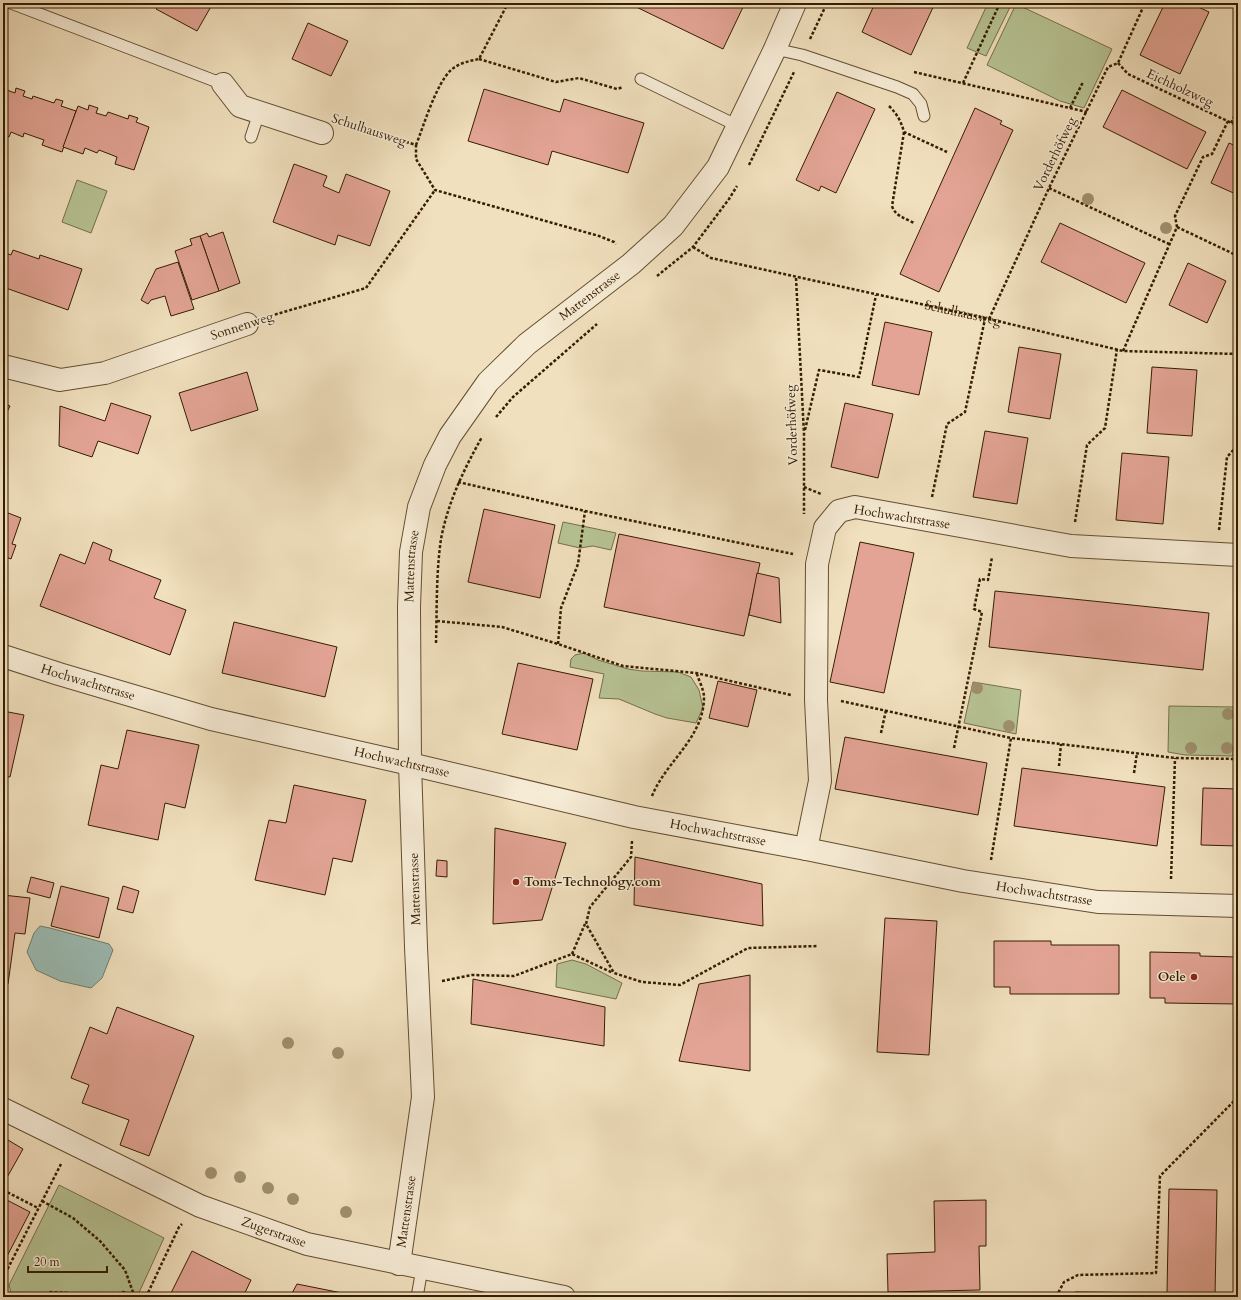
<svg xmlns="http://www.w3.org/2000/svg" width="1241" height="1300" font-family="Cardo,serif">
<style>
.green{fill:#b7c394;stroke:#76704a}
.water{fill:#9bbdb6;stroke:#727d6d}
.building{fill:#e3a495;stroke:#351d00}
.lines{fill:none;stroke-linecap:round;stroke-linejoin:round}
.service-casing{stroke:#644e30;stroke-width:13}
.minor-casing{stroke:#644e30;stroke-width:24}
.path{stroke:#351d00;stroke-width:2.5;stroke-dasharray:3 2;stroke-linecap:butt}
.service{stroke:#f6ebd5;stroke-width:11}
.minor{stroke:#f6ebd5;stroke-width:22}
.tree{fill:#9f906e}
.poi-dot{fill:#8f2418;stroke:#f6ebd5;stroke-width:1.5}
.labels{text-anchor:middle;dominant-baseline:central;stroke-width:3;stroke-linejoin:round;paint-order:stroke}
.street-label{font-size:13px;fill:#351d00;stroke:#f6ebd5}
.poi-label{font-size:13px;font-weight:bold;fill:#351d00;stroke:#f6ebd5;text-anchor:start}
</style>
<rect width="100%" height="100%" fill="#f1e0be"/>
<filter id="stains"><feTurbulence type="fractalNoise" baseFrequency=".005" numOctaves="4"/><feColorMatrix values="0 0 0 0 .2 0 0 0 0 .09 0 0 0 0 .02 0 0 0 .5 -.17"/></filter>
<radialGradient id="worn" r=".72"><stop offset=".6" stop-color="#630" stop-opacity="0"/><stop offset="1" stop-color="#630" stop-opacity=".3"/></radialGradient>
<g class="green">
<path d="M988,3H1012L986,56L967,48Z"/>
<path d="M1016,4L1112,49L1084,108L1060,101L987,65Z"/>
<path d="M77,180L107,191L91,233L62,222Z"/>
<path d="M563,522L616,533L611,550L593,546L580,548L558,543Z"/>
<path d="M584,653L598,660L628,669L642,671L678,672L691,677L699,690L703,708L696,723L667,718L655,714L619,699L599,698L604,674L570,667L571,659L575,655Z"/>
<path d="M973,682L1021,690L1016,734L964,723Z"/>
<path d="M1169,706L1235,707L1233,756L1185,755L1168,752Z"/>
<path d="M572,960L586,964L622,983L616,999L556,987L557,964Z"/>
<path d="M59,1185L164,1238L137,1297H12L9,1285Z"/>
</g>
<path class="water" d="M40,926L50,928L109,944L113,950L102,978L91,988L60,981L36,970L27,952L34,933Z"/>
<g class="building">
<path d="M160,3H213L197,31L156,9Z"/>
<path d="M628,3H745L723,49Z"/>
<path d="M875,3H935L911,55L862,32Z"/>
<path d="M1165,3H1190L1209,12L1180,74L1140,55Z"/>
<path d="M308,23L348,41L331,76L292,59Z"/>
<path d="M16,88L25,91L23,96L32,99L33,96L54,103L56,99L63,101L61,106L76,111L62,152L42,145L44,140L24,133L23,137L11,132L9,137L3,135V90L4,89L15,93Z"/>
<path d="M484,89L560,112L564,99L644,123L628,173L552,151L548,165L468,141Z"/>
<path d="M1122,90L1206,132L1187,169L1103,127Z"/>
<path d="M837,92L875,109L836,193L821,186L819,191L796,180Z"/>
<path d="M89,105L98,108L96,113L106,116L108,112L128,119L129,115L138,118L136,122L149,127L134,170L115,164L117,157L99,150L97,153L85,148L83,154L63,147L78,106L88,110Z"/>
<path d="M975,108L1002,121L1000,124L1013,130L939,292L900,274Z"/>
<path d="M1229,143L1238,147V195L1211,183Z"/>
<path d="M294,164L327,176L323,186L339,193L346,174L390,191L370,246L338,235L335,245L273,222Z"/>
<path d="M1060,223L1145,263L1126,303L1041,262Z"/>
<path d="M223,232L240,283L219,291L200,236L207,233L209,237Z"/>
<path d="M200,236L219,291L192,300L175,251L192,245L190,239Z"/>
<path d="M13,250L39,259L40,255L82,269L68,310L3,287V252L11,255Z"/>
<path d="M178,262L194,309L171,316L165,296L151,300L148,304L141,300L156,269Z"/>
<path d="M1188,263L1226,281L1207,323L1169,305Z"/>
<path d="M885,322L932,332L919,395L872,385Z"/>
<path d="M1019,347L1061,354L1050,419L1008,412Z"/>
<path d="M1152,367L1197,370L1192,436L1147,433Z"/>
<path d="M247,372L258,410L191,431L179,393Z"/>
<path d="M3,403L10,406L3,420Z"/>
<path d="M111,403L151,416L138,454L98,441L92,457L59,446L60,406L105,421Z"/>
<path d="M845,403L893,414L878,478L831,467Z"/>
<path d="M985,431L1028,438L1017,504L973,497Z"/>
<path d="M1122,453L1169,457L1163,524L1116,520Z"/>
<path d="M484,509L555,525L540,598L468,582Z"/>
<path d="M3,511L21,518L12,544L16,545L11,559L3,556Z"/>
<path d="M619,534L760,563L744,636L604,607Z"/>
<path d="M93,542L112,550L109,560L161,580L154,598L186,610L170,655L40,606L60,554L85,564Z"/>
<path d="M860,542L914,553L884,693L830,682Z"/>
<path d="M757,573L779,578L781,623L749,615Z"/>
<path d="M995,591L1209,613L1203,670L989,647Z"/>
<path d="M234,622L337,647L325,697L222,673Z"/>
<path d="M518,663L593,679L577,750L502,734Z"/>
<path d="M718,681L757,690L748,727L709,718Z"/>
<path d="M3,711L24,715L10,777L3,776Z"/>
<path d="M127,730L199,745L185,808L165,803L158,840L88,825L101,765L118,769Z"/>
<path d="M845,737L987,763L978,815L835,789Z"/>
<path d="M1022,768L1165,787L1157,846L1014,826Z"/>
<path d="M294,785L366,800L352,862L333,858L325,895L255,880L269,820L286,823Z"/>
<path d="M1203,788L1238,789V846L1201,845Z"/>
<path d="M495,828L566,843L542,920L493,924Z"/>
<path d="M635,857L762,884L763,926L634,905Z"/>
<path d="M437,860L447,861V877L436,876Z"/>
<path d="M31,877L54,883L50,898L27,892Z"/>
<path d="M61,886L109,898L99,938L51,926Z"/>
<path d="M123,886L139,891L133,913L117,909Z"/>
<path d="M3,895L30,898L25,934L15,933L8,984H3Z"/>
<path d="M885,918L937,921L929,1055L877,1052Z"/>
<path d="M994,941H1051V945H1119V994H1010V987H994Z"/>
<path d="M1150,952L1200,953V956L1238,957V1004L1165,1003V998H1150Z"/>
<path d="M750,975V1071L679,1061L699,984Z"/>
<path d="M473,979L605,1007L604,1046L471,1024Z"/>
<path d="M117,1007L194,1036L149,1156L120,1145L129,1120L82,1103L89,1085L71,1078L90,1027L107,1034Z"/>
<path d="M3,1137L23,1149L5,1181L3,1180Z"/>
<path d="M1169,1189L1217,1190L1215,1297H1075V1292L1167,1293Z"/>
<path d="M3,1198L30,1212L3,1264Z"/>
<path d="M986,1200V1246H979L980,1290L888,1292L887,1254L935,1252L934,1201Z"/>
<path d="M192,1251L251,1280L243,1297H178L171,1293Z"/>
<path d="M297,1284L357,1296V1297H290Z"/>
</g>
<g class="lines">
<defs>
<g id="service">
<path d="M11,3L223,84"/>
<path d="M775,49L802,55L897,87L913,94L921,104L924,116"/>
<path d="M641,79L738,126"/>
<path d="M251,137L259,113"/>
<path d="M417,1297L422,1269"/>
</g>
<g id="minor">
<path d="M223,84L240,106L322,133"/>
<path d="M3,366L60,380L105,373L247,324"/>
<path id="s2" d="M3,656L59,674L211,719L410,764L634,817L806,849L963,881L1098,902L1238,906"/>
<path d="M806,849L820,781L816,700L817,564L825,528L839,511L855,507L1071,546L1238,555"/>
<path id="s3" d="M3,1109L200,1206L307,1244L564,1297"/>
<path id="s4" d="M399,1264L423,1097L416,947L410,764L409,607L411,552L419,507L435,465L450,436L488,382L527,344L631,264L673,226L718,167L775,49L795,3"/>
</g>
</defs>
<use href="#service" class="service-casing"/>
<use href="#minor" class="minor-casing"/>
<g class="path">
<path d="M810,39L827,3"/>
<path d="M479,59L556,82L579,78L617,89L623,87"/>
<path d="M1118,63L1128,74L1238,126"/>
<path d="M914,72L1087,112"/>
<path d="M963,83L1000,3"/>
<path d="M889,106C897,114 901,121 904,132L947,152"/>
<path d="M1070,108L1083,82"/>
<path d="M344,122L416,145V159L435,190L599,236L614,242L616,244"/>
<path d="M1231,123L1238,109"/>
<path d="M904,132L892,206C895,216 905,218 914,223"/>
<path d="M416,145C424,125 436,84 451,70C459,63 469,61 479,59L508,3"/>
<path d="M749,165L794,72"/>
<path d="M1049,188L1169,244"/>
<path d="M1177,227L1238,256"/>
<path id="s1" d="M693,247L711,258L989,319L1123,351L1238,354"/>
<path d="M657,276L693,247L729,199L737,186"/>
<path d="M796,278L804,434V514"/>
<path d="M270,316L366,288L435,190"/>
<path d="M989,319L1049,188L1108,67L1118,63L1145,3"/>
<path d="M1123,351L1177,227L1175,216L1203,157L1212,154L1228,121"/>
<path d="M496,417L513,397L597,324"/>
<path d="M805,430L819,370L859,377L876,295"/>
<path d="M458,482L585,511L793,554"/>
<path d="M804,487L821,494"/>
<path d="M932,497L947,424L965,412L985,319"/>
<path d="M1075,522L1087,445L1105,428L1117,349"/>
<path d="M1219,530L1227,457L1238,445"/>
<path d="M437,621L502,627L558,644L623,666L696,673L791,695"/>
<path d="M436,643C437,609 436,573 441,539C448,502 464,469 482,437"/>
<path d="M558,644L561,608L578,564L585,511"/>
<path d="M841,701L1011,738L1175,758L1238,759"/>
<path d="M881,733L886,710"/>
<path d="M954,748L982,612L974,609L980,579L988,580L992,557"/>
<path d="M1059,766L1061,744"/>
<path d="M1134,773L1137,753"/>
<path d="M652,796C666,761 704,738 704,697C704,690 699,681 697,674"/>
<path d="M632,841L631,857L590,907L586,924L614,973L642,982L680,985L748,948L818,946"/>
<path d="M991,860L1011,738"/>
<path d="M1171,879L1175,758"/>
<path d="M572,954L585,924"/>
<path d="M442,981L472,975L514,976L572,954L613,973"/>
<path d="M3,1190L38,1208"/>
<path d="M42,1201L73,1218L100,1241L125,1270L134,1295"/>
<path d="M3,1278L61,1164"/>
<path d="M41,1297L49,1292L69,1293L75,1297"/>
<path d="M108,1297L123,1292L143,1297"/>
<path d="M146,1297L179,1227L182,1224"/>
<path d="M1056,1297L1064,1282L1078,1275L1156,1273L1160,1176L1238,1097"/>
</g>
<use href="#service" class="service"/>
<use href="#minor" class="minor"/>
</g>
<g class="tree">
<circle cx="1088" cy="199" r="6"/>
<circle cx="1166" cy="228" r="6"/>
<circle cx="977" cy="688" r="6"/>
<circle cx="1228" cy="714" r="6"/>
<circle cx="1009" cy="726" r="6"/>
<circle cx="1191" cy="748" r="6"/>
<circle cx="1227" cy="748" r="6"/>
<circle cx="288" cy="1043" r="6"/>
<circle cx="338" cy="1053" r="6"/>
<circle cx="211" cy="1173" r="6"/>
<circle cx="240" cy="1177" r="6"/>
<circle cx="268" cy="1188" r="6"/>
<circle cx="293" cy="1199" r="6"/>
<circle cx="346" cy="1212" r="6"/>
</g>
<g class="poi-dot">
<circle cx="516" cy="882" r="4"/>
<circle cx="1194" cy="977" r="4"/>
</g>
<g class="labels">
<g class="street-label">
<text transform="translate(1180 88) rotate(25)">Eichholzweg</text>
<text transform="translate(369 130) rotate(18)">Schulhausweg</text>
<text transform="translate(1055 154) rotate(-64)">Vorderhöfweg</text>
<text stroke="none"><textPath href="#s4" startOffset="1037">Mattenstrasse</textPath></text>
<text stroke="none"><textPath href="#s1" startOffset="279">Schulhausweg</textPath></text>
<text transform="translate(242 326) rotate(-18)">Sonnenweg</text>
<text transform="translate(792 425) rotate(-92)">Vorderhöfweg</text>
<text transform="translate(902 517) rotate(9)">Hochwachtstrasse</text>
<text stroke="none"><textPath href="#s4" startOffset="700">Mattenstrasse</textPath></text>
<text stroke="none"><textPath href="#s2" startOffset="89">Hochwachtstrasse</textPath></text>
<text stroke="none"><textPath href="#s2" startOffset="413">Hochwachtstrasse</textPath></text>
<text stroke="none"><textPath href="#s2" startOffset="737">Hochwachtstrasse</textPath></text>
<text transform="translate(415 889) rotate(-92)">Mattenstrasse</text>
<text stroke="none"><textPath href="#s2" startOffset="1069">Hochwachtstrasse</textPath></text>
<text stroke="none"><textPath href="#s4" startOffset="53">Mattenstrasse</textPath></text>
<text stroke="none"><textPath href="#s3" startOffset="298">Zugerstrasse</textPath></text>
</g>
<g class="poi-label">
<text x="524" y="882">Toms-Technology.com</text>
<text x="1186" y="977" text-anchor="end">Oele</text>
</g>
</g>
<rect width="1241" height="1300" fill="none" stroke="#f1e0be" stroke-width="16"/>
<rect x="4" y="4" width="1233" height="1292" fill="none" stroke="#351d00" stroke-width="2"/>
<rect x="8" y="8" width="1225" height="1284" fill="none" stroke="#351d00"/>
<path d="M28 1266v6h79v-6" fill="none" stroke="#351d00" stroke-width="2"/>
<text x="34" y="1266" font-size="12" fill="#351d00" stroke="#f6ebd5" stroke-width="3" paint-order="stroke">20 m</text>
<rect width="100%" height="100%" filter="url(#stains)"/>
<rect width="100%" height="100%" fill="url(#worn)"/>
</svg>
